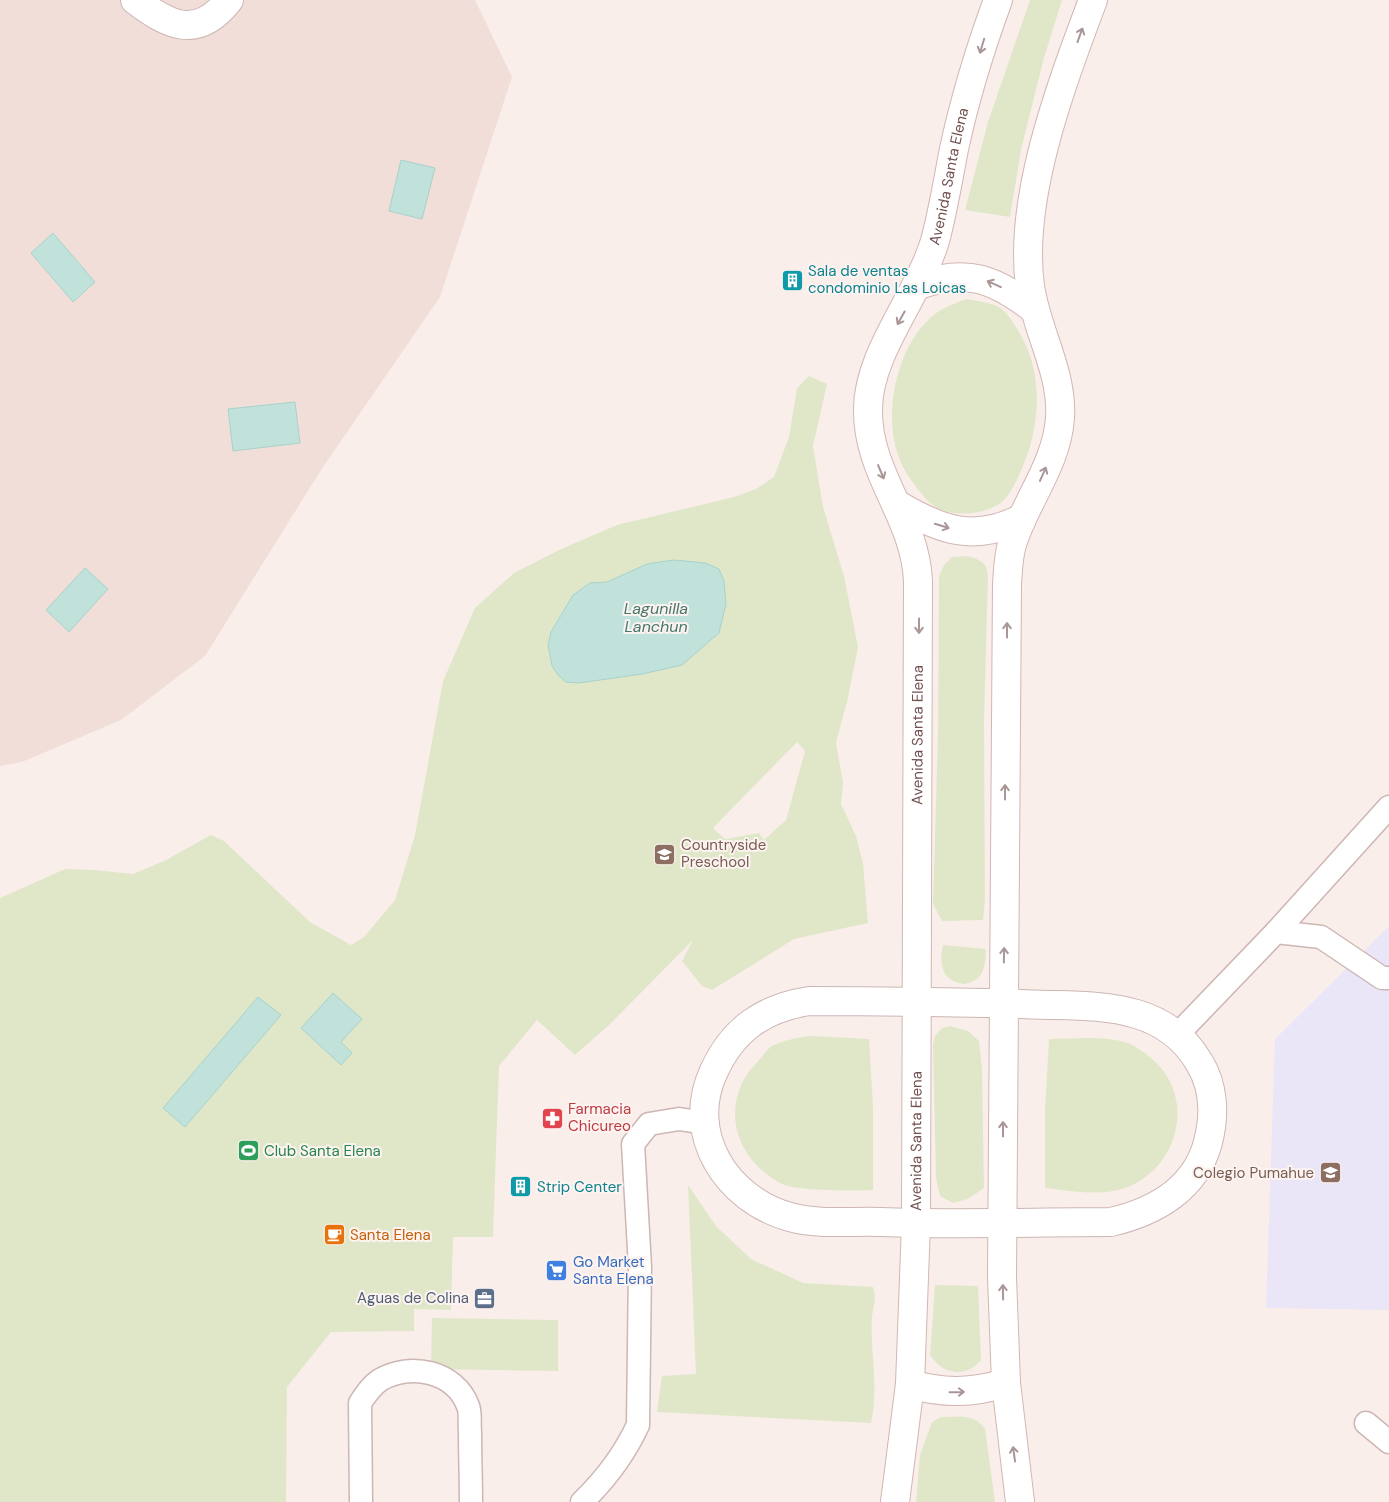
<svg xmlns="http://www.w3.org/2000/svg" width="1389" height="1502" font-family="'DM Sans',sans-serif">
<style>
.residential{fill:#f1ded9}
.education{fill:#ebe6f7}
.green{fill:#e0e7c9;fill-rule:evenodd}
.water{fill:#c0e2db;stroke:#a8d2ca}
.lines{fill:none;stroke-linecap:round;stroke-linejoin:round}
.lane-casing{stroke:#cdb6b4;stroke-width:25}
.street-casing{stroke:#cdb6b4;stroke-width:30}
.secondary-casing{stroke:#d2b6b4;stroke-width:30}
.lane{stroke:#fff;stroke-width:22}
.street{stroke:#fff;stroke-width:28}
.secondary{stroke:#fff;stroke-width:28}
.oneway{stroke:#aa9696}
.labels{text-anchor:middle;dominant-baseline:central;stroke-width:4;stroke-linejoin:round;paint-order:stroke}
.street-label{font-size:15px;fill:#725050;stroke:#fdf3f0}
.culture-label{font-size:15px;fill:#0d838f;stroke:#fdf3f0;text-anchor:start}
.education-label{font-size:15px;fill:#785e54;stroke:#fdf3f0;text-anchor:start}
.health-label{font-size:15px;fill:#be3a42;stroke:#fdf3f0;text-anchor:start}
.leisure-label{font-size:15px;fill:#27864d;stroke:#fdf3f0;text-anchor:start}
.food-label{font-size:15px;fill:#c56008;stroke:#fdf3f0;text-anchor:start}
.shop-label{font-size:15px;fill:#366cbe;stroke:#fdf3f0;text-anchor:start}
.service-label{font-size:15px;fill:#4e5e75;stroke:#fdf3f0;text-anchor:end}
.water-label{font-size:16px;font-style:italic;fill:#46766c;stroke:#fdf3f0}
</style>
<rect width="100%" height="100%" fill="#faeeea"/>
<path class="residential" d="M0,0H475L512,77L440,297L321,470L205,656L121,720L22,762L0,766Z"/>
<path class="education" d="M1389,926V1310L1266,1308L1275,1039Z"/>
<g class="green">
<path d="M1030,0H1062L1044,58L1021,150L1010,217L965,210L988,122Z"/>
<path d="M966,299C977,301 989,302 999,307C1008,313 1015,325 1020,334C1045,376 1040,430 1020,473C1016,482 1010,495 1002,502C986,515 950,518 934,506C922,497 915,485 907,474C878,430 893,346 935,314C944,307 956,303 966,299Z"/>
<path d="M809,376L827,384L813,446L823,507L844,576L858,647L847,702L836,742L843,783L841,804L856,836L863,863L868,923L794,939L712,990L702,986L682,961L693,940L609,1025L575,1055L537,1020L499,1066L493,1237H453L451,1310L414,1309V1331L331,1332L287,1387L286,1502H0V898L65,869L94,870L133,874L166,860L211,835L224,841L310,922L351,945L364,937L395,900L415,835L443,681L475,608L514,573L559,550L617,525L734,497L756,489L774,477L789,437L797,388ZM797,742L805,751L786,820L764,840L759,833L725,839L713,828Z"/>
<path d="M968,556C980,560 987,562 988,576L984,722L985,899L983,920L942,921L933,904L938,734L939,576L944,565L952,557Z"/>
<path d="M943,945L986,949C985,967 984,981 964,984C941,981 939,964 943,945Z"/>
<path d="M950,1026L968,1031L979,1041L982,1069L984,1188L968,1199L953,1203L940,1196L936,1178L933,1045L935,1036L942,1028Z"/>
<path d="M812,1036L869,1039L873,1106V1190C855,1191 797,1191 782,1184C732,1158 718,1100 759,1060C763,1056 767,1049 772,1046C784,1040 799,1037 812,1036Z"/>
<path d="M1049,1039C1074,1039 1104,1035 1128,1043C1135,1046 1142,1051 1147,1055C1197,1091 1182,1165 1128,1187C1104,1197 1070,1191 1045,1188V1110Z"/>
<path d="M688,1185L716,1226L751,1259L803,1283L873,1287C877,1299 873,1305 872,1318C870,1355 879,1385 871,1423L657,1412L662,1376L696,1374Z"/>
<path d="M935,1285L978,1286L981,1360C966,1379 940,1374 930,1354Z"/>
<path d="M432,1318L558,1320V1371L431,1369Z"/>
<path d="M941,1417C959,1417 974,1413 985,1429L995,1502H916L920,1455L932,1422Z"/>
</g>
<g class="water">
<path d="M401,160L435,168L422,219L389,211Z"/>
<path d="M53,233L95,282L73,302L31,253Z"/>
<path d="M295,402L300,443L233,451L228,409Z"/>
<path d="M674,560L705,563L719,569L724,581L726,604L719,633L682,665L642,674L579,683L566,682L558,675L552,666L548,645L551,632L573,595L590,583L607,582L647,564Z"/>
<path d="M85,568L108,589L69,632L46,610Z"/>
<path d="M333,993L362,1019L341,1042L352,1053L341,1065L301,1028Z"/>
<path d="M258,997L281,1015L185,1127L163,1108Z"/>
</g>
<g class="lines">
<defs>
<g id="lane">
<path d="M1276,932L1389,807"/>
<path d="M1178,1034L1276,932L1321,937L1382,978H1389"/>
<path d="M1366,1423L1389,1442"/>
<path d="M361,1502L360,1403C366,1394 371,1386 380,1380C410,1362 455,1371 468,1406C471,1413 469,1424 470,1432C470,1456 471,1479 471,1502"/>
<path d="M582,1502C606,1479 624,1455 638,1425L640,1267L633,1144L649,1124L679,1119L705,1123"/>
</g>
<g id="street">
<path d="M135,0C168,25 197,41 229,0"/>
<path d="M809,1001C869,1001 928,1002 988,1003C1010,1003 1033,1005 1056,1005C1111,1006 1168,1009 1199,1062C1214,1086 1215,1115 1208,1142C1196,1189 1154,1212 1111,1222C1034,1222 957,1225 880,1222C851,1221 818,1225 790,1217C727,1200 684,1134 714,1071C733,1029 764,1008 809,1001Z"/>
</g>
<g id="secondary">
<path d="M918,285C968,268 995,279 1035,310"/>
<path d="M898,505C940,530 975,543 1022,518"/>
<path d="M910,1384C944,1394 972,1393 1006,1383"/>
<path id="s1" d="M895,1502L910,1384L916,1224L918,581C915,516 867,474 868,409C868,353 918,297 935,241C943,211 948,180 954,149C965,98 980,49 998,0"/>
<path d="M1020,1502L1006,1383L1002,1277L1007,585C1008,570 1008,555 1013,541C1027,499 1057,463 1060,418C1063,372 1036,330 1030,286C1018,197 1062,83 1093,0"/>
</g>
</defs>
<use href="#lane" class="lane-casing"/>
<use href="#street" class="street-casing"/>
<use href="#secondary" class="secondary-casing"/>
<use href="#lane" class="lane"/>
<use href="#street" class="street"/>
<use href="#secondary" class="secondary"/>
</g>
<defs><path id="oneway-shaft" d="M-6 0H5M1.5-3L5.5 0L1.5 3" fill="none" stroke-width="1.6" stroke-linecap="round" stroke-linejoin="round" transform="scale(1.25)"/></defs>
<g class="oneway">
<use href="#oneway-shaft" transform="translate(1080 35) rotate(-70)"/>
<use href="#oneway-shaft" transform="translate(982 46) rotate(107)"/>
<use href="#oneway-shaft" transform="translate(994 284) rotate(-156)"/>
<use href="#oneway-shaft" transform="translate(901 318) rotate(119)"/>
<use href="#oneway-shaft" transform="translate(881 472) rotate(67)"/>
<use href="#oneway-shaft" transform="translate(1043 474) rotate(-66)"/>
<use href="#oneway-shaft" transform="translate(942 526) rotate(17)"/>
<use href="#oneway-shaft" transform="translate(919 626) rotate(90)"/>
<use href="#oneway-shaft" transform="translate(1007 630) rotate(-90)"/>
<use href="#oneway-shaft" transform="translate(1005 792) rotate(-90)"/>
<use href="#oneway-shaft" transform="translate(1004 955) rotate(-89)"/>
<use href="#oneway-shaft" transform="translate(1003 1129) rotate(-90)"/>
<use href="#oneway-shaft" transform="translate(1003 1292) rotate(-91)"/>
<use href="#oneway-shaft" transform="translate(957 1392) rotate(-1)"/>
<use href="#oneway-shaft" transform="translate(1014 1454) rotate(-98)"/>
</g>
<defs>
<symbol id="building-square" viewBox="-11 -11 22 22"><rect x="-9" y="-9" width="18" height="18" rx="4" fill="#0f9aa8" stroke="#fdf3f0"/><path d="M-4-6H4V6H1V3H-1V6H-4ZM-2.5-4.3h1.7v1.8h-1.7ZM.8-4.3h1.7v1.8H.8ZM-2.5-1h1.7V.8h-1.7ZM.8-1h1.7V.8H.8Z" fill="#fff"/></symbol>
<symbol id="school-square" viewBox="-11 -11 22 22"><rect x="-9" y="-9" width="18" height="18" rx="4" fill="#8d6e63" stroke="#fdf3f0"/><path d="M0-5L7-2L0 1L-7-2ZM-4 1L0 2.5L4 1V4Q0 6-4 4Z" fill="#fff"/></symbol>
<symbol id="pharmacy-square" viewBox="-11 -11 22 22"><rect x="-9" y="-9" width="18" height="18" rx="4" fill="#e0444e" stroke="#fdf3f0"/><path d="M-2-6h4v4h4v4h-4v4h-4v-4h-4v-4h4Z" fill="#fff"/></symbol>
<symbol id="stadium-square" viewBox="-11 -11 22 22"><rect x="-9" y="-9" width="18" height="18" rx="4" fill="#2e9e5b" stroke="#fdf3f0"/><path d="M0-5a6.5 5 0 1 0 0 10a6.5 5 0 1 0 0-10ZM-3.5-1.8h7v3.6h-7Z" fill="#fff"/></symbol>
<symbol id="cafe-square" viewBox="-11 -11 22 22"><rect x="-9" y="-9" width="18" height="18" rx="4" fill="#e8710a" stroke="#fdf3f0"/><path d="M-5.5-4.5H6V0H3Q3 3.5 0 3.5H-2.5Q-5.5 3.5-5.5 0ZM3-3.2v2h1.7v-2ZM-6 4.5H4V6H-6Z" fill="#fff"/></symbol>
<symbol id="supermarket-square" viewBox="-11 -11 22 22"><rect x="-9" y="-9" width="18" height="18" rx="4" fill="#3f7fe0" stroke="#fdf3f0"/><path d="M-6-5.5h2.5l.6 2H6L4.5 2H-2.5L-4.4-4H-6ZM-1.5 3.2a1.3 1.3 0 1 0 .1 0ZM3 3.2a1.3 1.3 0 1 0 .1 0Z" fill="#fff"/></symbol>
<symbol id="office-square" viewBox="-11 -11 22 22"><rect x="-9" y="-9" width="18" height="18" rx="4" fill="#5c6f8a" stroke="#fdf3f0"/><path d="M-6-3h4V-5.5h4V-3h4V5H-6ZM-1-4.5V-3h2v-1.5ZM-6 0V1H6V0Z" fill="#fff"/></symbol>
</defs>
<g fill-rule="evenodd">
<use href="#building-square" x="780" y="268" width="25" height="25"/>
<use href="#school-square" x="652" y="842" width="25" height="25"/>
<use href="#pharmacy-square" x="540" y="1106" width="25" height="25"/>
<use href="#stadium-square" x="236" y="1138" width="25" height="25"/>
<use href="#school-square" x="1318" y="1160" width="25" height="25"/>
<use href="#building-square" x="508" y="1174" width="25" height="25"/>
<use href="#cafe-square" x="322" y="1222" width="25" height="25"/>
<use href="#supermarket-square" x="544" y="1258" width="25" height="25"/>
<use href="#office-square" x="472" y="1286" width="25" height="25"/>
</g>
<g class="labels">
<g class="street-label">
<text stroke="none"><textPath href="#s1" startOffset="1351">Avenida Santa Elena</textPath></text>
<text stroke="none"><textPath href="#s1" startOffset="768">Avenida Santa Elena</textPath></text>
<text stroke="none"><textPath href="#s1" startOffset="362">Avenida Santa Elena</textPath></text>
</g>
<g class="culture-label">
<text x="808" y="271">Sala de ventas<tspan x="808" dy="17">condominio Las Loicas</tspan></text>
<text x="537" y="1187">Strip Center</text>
</g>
<g class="education-label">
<text x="681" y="845">Countryside<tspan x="681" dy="17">Preschool</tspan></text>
<text x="1314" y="1173" text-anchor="end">Colegio Pumahue</text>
</g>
<g class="health-label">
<text x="568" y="1109">Farmacia<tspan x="568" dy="17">Chicureo</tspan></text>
</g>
<g class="leisure-label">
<text x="264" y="1151">Club Santa Elena</text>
</g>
<g class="food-label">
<text x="350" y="1235">Santa Elena</text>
</g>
<g class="shop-label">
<text x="573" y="1262">Go Market<tspan x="573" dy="17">Santa Elena</tspan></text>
</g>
<g class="service-label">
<text x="469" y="1298">Aguas de Colina</text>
</g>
<g class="water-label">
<text x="656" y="608">Lagunilla<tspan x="656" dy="18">Lanchun</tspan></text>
</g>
</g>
</svg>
